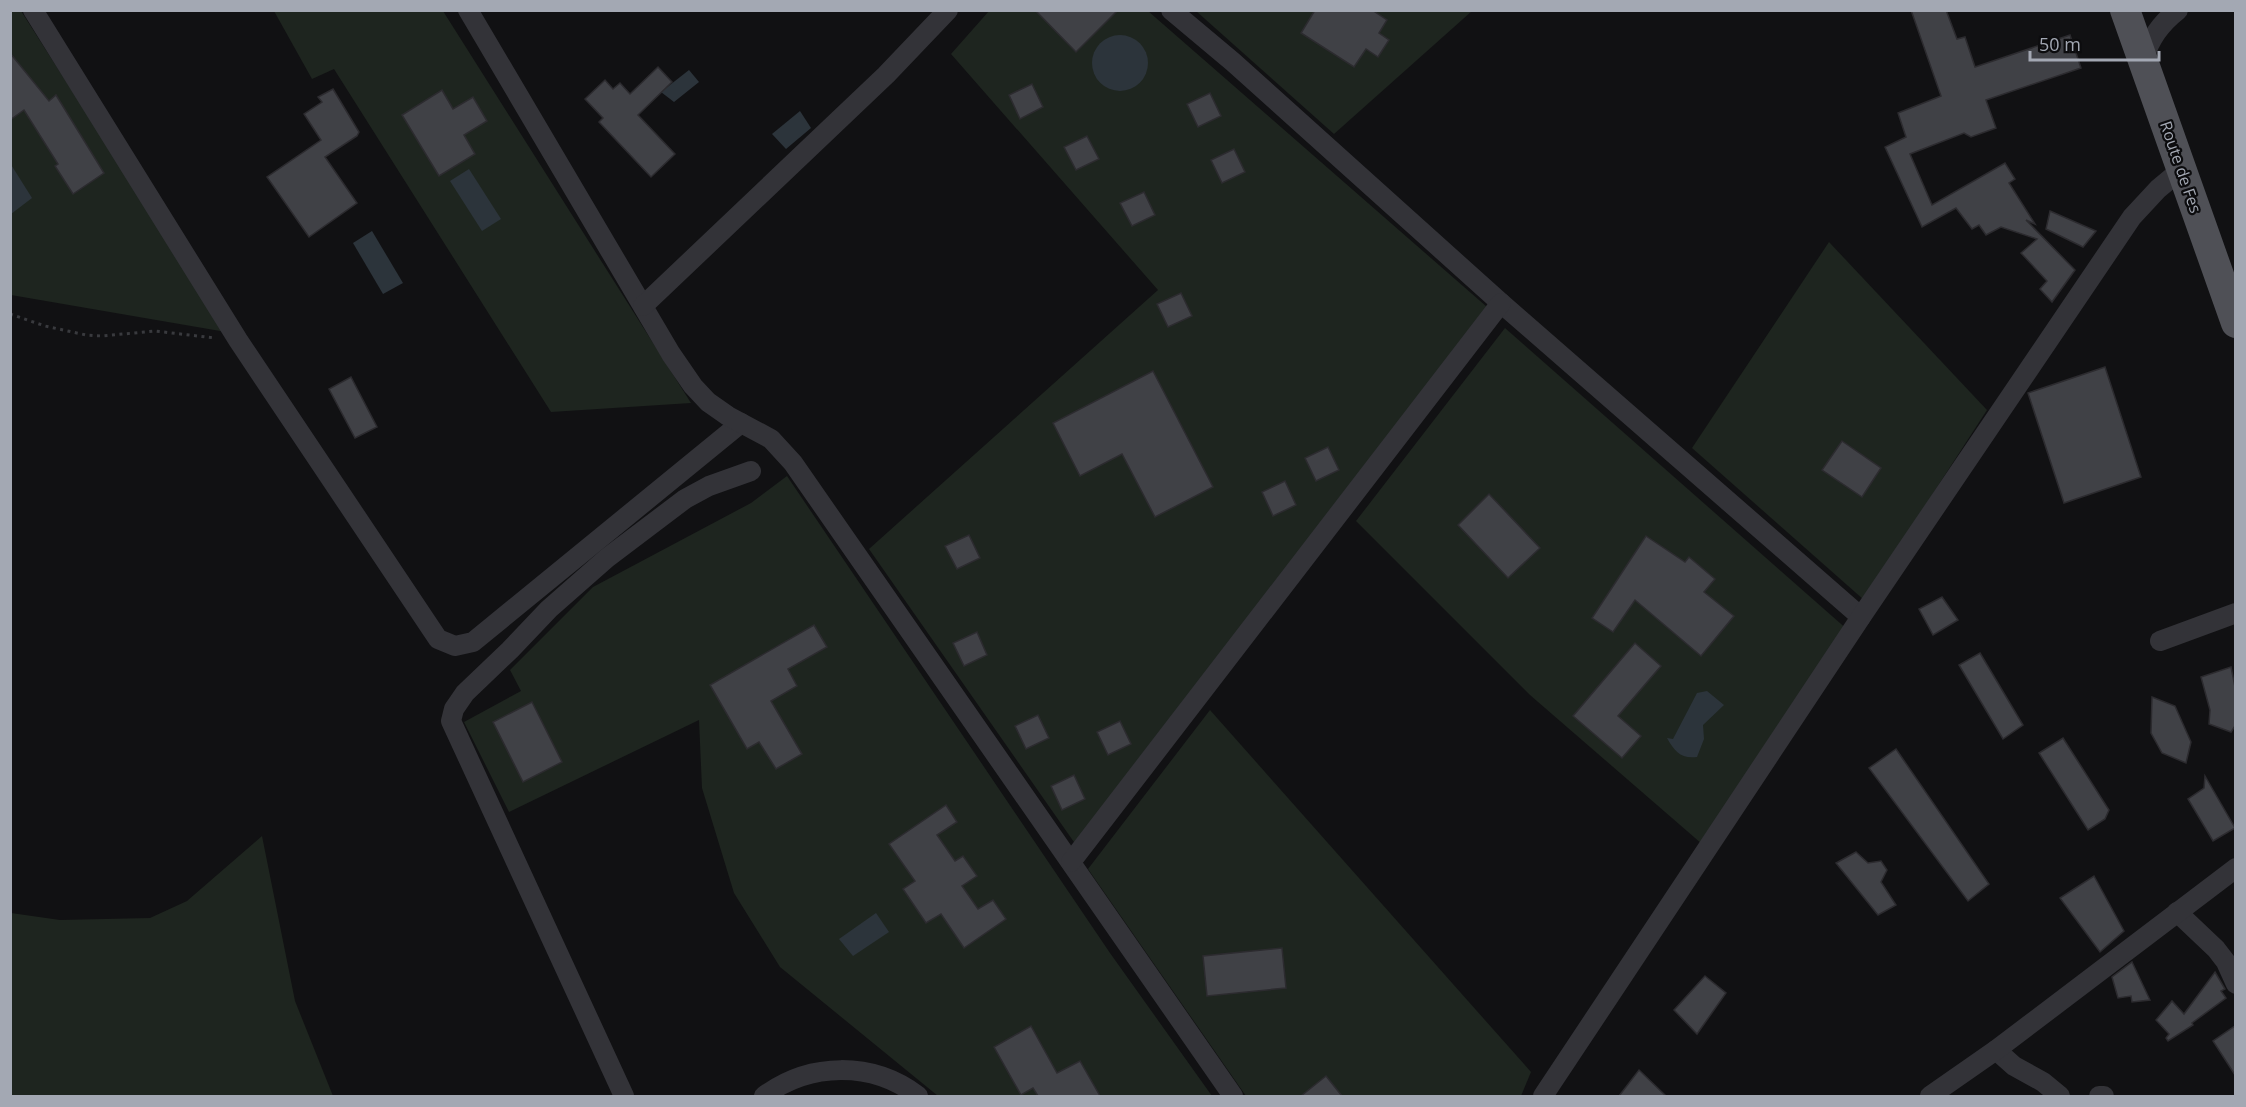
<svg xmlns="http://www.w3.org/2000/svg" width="2246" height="1107" font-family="'Open Sans',sans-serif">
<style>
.green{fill:#1e251f}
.water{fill:#2c343b}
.building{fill:#404146;stroke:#2c2b2f;stroke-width:1.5}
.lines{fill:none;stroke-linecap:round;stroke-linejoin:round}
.path{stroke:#393a3e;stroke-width:3;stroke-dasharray:3 4.5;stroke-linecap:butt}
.minor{stroke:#333338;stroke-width:20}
.primary{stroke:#4f5056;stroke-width:30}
.labels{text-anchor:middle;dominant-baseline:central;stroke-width:4.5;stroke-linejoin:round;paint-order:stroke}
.street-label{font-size:16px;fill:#a3a8b3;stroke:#0c0c0e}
</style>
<rect width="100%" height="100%" fill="#111113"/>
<g class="green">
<path d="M10,11H21L226,332L11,295Z"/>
<path d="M274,11H443L691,403L551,412L334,69L312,79Z"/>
<path d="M989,11H1148L1487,307L1076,845L869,549L1158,290L951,54Z"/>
<path d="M1196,11H1472L1334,134Z"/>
<path d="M1829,242L1987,410L1864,600L1692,448Z"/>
<path d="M1505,328L1849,631L1702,844L1530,695L1356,521Z"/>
<path d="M787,476L1110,953L1212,1096H938L780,967L734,893L702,788L699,720L509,812L464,722L521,691L510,670L593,587L751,503Z"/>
<path d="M1210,710L1531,1072L1521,1096H1246L1088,869Z"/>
<path d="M262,836L295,1001L333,1096H11V913L60,920L150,918L187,901Z"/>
</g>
<g class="water">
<circle cx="1120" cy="63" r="28"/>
<path d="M689,70L699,82L674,102L661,92Z"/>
<path d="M800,111L811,128L786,149L772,134Z"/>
<path d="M10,163L32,198L11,214H10Z"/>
<path d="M469,169L501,219L482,231L450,181Z"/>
<path d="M372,231L403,283L383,294L353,243Z"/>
<path d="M1707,691L1724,705L1703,725L1704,739L1697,757C1681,759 1675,752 1667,738L1673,739L1697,693Z"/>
<path d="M876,913L889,932L853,956L839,939Z"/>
</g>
<g class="building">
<path d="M1035,10H1118L1076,52Z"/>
<path d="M1315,10H1372L1387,20L1379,33L1389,40L1378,57L1366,49L1354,67L1301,33Z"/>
<path d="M1911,10H1946L1957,39L1965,37L1975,67L2070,35L2081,68L1986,100L1996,128L1971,137L1964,133L1910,154L1932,205L2005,163L2015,179L2009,183L2035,224L2026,220L2075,270L2052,302L2040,289L2047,281L2021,253L2037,239L2001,227L1986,235L1979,225L1972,229L1956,208L1922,227L1885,147L1906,137L1898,113L1941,96Z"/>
<path d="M10,53L49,101L56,95L104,173L73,194L55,166L58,164L24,110L10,120Z"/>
<path d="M658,67L672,82L638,115L675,154L651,177L599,122L603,118L585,99L605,80L613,89L620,83L630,94Z"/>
<path d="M1032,84L1043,107L1020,119L1009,95Z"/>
<path d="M333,89L359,132L357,136L325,157L357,203L309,237L267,177L321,140L304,114L322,102L318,97Z"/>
<path d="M442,90L453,109L473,97L487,121L464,135L475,154L439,176L402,115Z"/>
<path d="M1210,93L1221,116L1198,127L1187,104Z"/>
<path d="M1087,136L1099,159L1076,170L1064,147Z"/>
<path d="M1234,149L1245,172L1222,183L1211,160Z"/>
<path d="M1144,192L1155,215L1132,226L1120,203Z"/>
<path d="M2050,211L2096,231L2083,247L2046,229Z"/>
<path d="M1181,293L1192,316L1168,327L1157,304Z"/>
<path d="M2105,367L2141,477L2064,503L2028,393Z"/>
<path d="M1153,371L1213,487L1155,517L1122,454L1080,476L1053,423Z"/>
<path d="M351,377L377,427L355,438L329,389Z"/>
<path d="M1842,441L1881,468L1862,497L1822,470Z"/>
<path d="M1328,447L1339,470L1316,481L1305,458Z"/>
<path d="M1285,481L1296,505L1273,516L1262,492Z"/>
<path d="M1489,494L1540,548L1508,578L1458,525Z"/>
<path d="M969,535L980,558L957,569L945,546Z"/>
<path d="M1646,536L1685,562L1689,557L1715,579L1704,592L1734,616L1701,656L1635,600L1613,632L1592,618Z"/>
<path d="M1942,597L1958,620L1933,635L1919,609Z"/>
<path d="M814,625L827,647L788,669L797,686L771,701L802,754L776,769L759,742L747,749L710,685Z"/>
<path d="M977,632L987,655L964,666L953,643Z"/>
<path d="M1635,643L1661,666L1618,716L1641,736L1622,758L1573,716Z"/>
<path d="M1980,653L2023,725L2003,739L1959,665Z"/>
<path d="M2231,667L2235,687V726L2231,732L2209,724L2210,710L2201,677Z"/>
<path d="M2152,697L2175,706L2191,742L2186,763L2162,753L2151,733Z"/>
<path d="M532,702L562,762L523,782L493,722Z"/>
<path d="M1038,715L1049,738L1026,749L1015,726Z"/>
<path d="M1120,721L1131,744L1108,755L1097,732Z"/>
<path d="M2063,738L2109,810L2105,819L2088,830L2039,753Z"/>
<path d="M1896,749L1989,884L1968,901L1869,768Z"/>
<path d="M1074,775L1085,799L1062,810L1051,786Z"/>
<path d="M2205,776L2235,828L2213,841L2188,799L2204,788Z"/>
<path d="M946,805L957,822L937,835L955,861L963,856L977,876L962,886L978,909L993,900L1006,919L964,948L941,914L926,923L903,889L915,881L889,844Z"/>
<path d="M1856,852L1868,863L1881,861L1887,870L1881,882L1896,905L1878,915L1836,863Z"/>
<path d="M2094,876L2124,931L2100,952L2060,898Z"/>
<path d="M1282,948L1286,988L1207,996L1203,956Z"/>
<path d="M2132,962L2150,1000L2132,1002L2131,996L2118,998L2112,977Z"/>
<path d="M2215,972L2225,989L2221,991L2226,998L2192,1023L2193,1025L2168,1041L2166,1038L2169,1034L2156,1020L2172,1001L2184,1014Z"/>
<path d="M1705,976L1726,993L1697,1034L1674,1010Z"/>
<path d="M1031,1026L1057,1073L1080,1061L1100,1096H1038L1033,1088L1021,1095L994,1047Z"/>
<path d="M2235,1026V1075L2213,1041Z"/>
<path d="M1639,1070L1666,1096H1619Z"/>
<path d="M1326,1076L1342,1096H1301Z"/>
</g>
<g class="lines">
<path class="path" d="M10,314L45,326L86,335L102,336L155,331L215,338"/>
<g class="minor">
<path d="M33,10L238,340L438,639L455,646L473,642L741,423"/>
<path d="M468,10L671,354L693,386L708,402L728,416L771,439L793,463L1233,1096"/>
<path d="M1171,10L1233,62L1501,303L1861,617"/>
<path d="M2143,60C2150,39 2160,24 2178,10"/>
<path d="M643,306L886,75L948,10"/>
<path d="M2160,641L2236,613"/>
<path d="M1071,862L1501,303"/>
<path d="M2177,912L2216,949L2226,962L2236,984"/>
<path d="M1996,1050L2014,1066L2043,1082L2060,1096"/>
<path d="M624,1096L451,721L454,709L465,693L510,650L549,609L607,558L685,499L709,486L751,471"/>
<path d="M764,1096C810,1062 872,1061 918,1096"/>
<path d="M1543,1096L1861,617L2132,217L2158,189L2182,169"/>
<path d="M1930,1096L1996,1050L2236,868"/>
<path d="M2099,1096H2104"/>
</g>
<path class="primary" d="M2125,10L2236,323"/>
</g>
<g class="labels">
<g class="street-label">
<text transform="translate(2181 167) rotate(71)">Route de Fes</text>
</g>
</g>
<rect width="2246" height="1107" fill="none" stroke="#a3a8b3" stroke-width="24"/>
<path d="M2030 51v9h129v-9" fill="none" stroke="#a3a8b3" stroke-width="3"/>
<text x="2039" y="51" font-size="18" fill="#a3a8b3" stroke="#0c0c0e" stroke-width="4.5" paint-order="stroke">50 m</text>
</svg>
